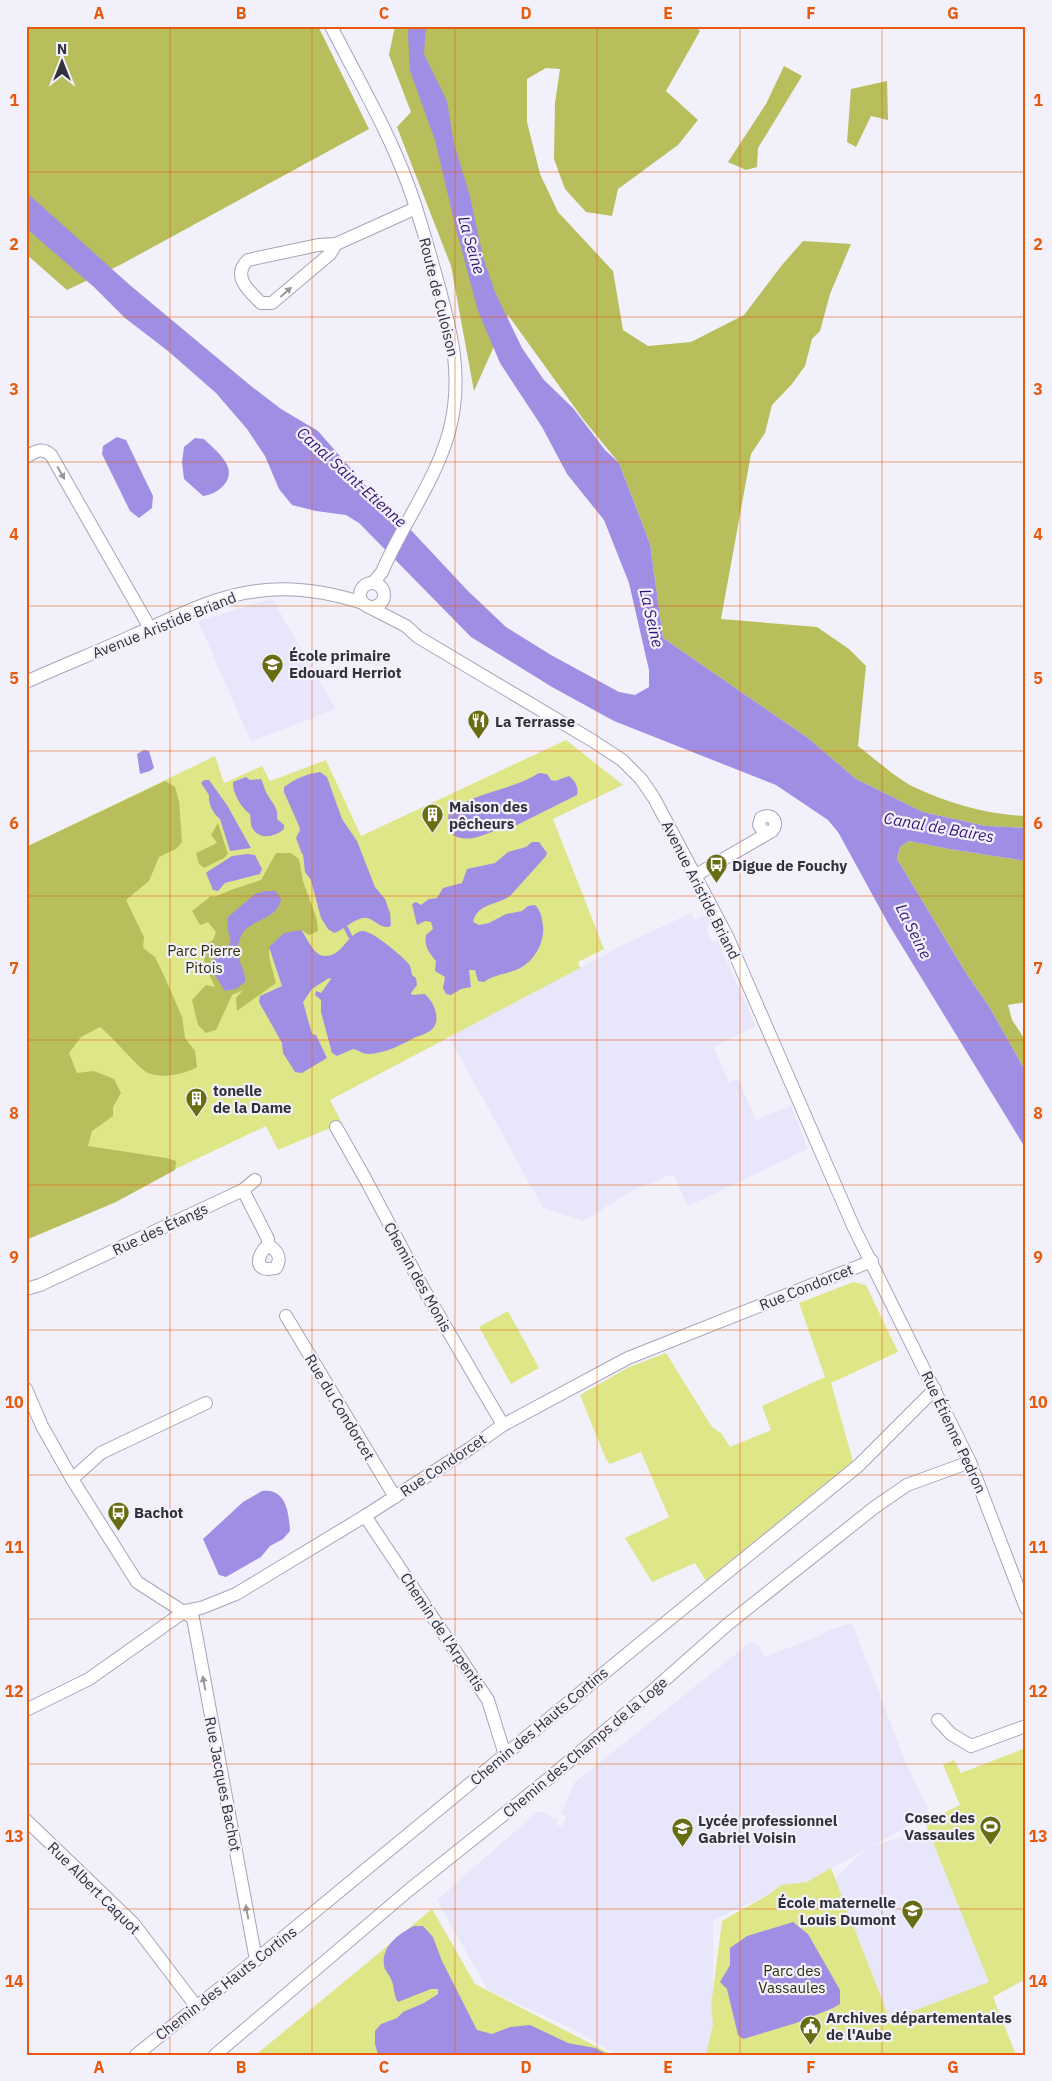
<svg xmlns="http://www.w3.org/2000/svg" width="1052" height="2081" font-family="'IBM Plex Sans',sans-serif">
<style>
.built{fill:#e8e6fa}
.green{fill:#dee688}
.forest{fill:#b7be5b}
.water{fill:#a08ee4}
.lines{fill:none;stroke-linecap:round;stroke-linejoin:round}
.stream{stroke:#a08ee4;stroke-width:4}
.minor-casing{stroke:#a7a3bb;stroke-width:14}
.minor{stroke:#fff;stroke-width:12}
.oneway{fill:#98989c}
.grid{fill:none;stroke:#e8590c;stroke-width:1;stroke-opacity:0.55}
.labels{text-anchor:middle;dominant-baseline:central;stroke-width:4.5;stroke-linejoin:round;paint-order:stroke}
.street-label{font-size:15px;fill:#32303a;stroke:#f2f1fb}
.poi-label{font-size:15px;font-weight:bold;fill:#32303a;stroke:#f2f1fb;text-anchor:start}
.park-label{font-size:15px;fill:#2d3004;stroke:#f2f1fb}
.water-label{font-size:16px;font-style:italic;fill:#391478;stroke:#f2f1fb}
.neatline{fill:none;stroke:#e8590c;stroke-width:2}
.grid-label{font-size:16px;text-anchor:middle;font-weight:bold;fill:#e8590c}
</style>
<rect width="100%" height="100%" fill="#f2f1fb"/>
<g class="built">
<path d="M271,599L274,602L336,709L251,742L198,621Z"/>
<path d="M691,913L694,920L707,914L709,921L707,930L711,941L718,942L756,1026L714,1047L729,1082L730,1083L738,1078L756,1120L791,1106L808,1149L688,1206L673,1174L631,1191L584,1221L543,1208L449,1037L623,945Z"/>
<path d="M852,1623L904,1758L930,1814L872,1846L928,1829L990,1982L890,2020L835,1878L866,1849L807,1882L781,1885L768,1895L713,1920V2024L706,2055H616L581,2033L487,1989L437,1900L538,1811L558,1819L556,1824L562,1827L566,1816L561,1814L574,1783L752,1641L760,1647L765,1657L821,1635L826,1631Z"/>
</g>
<g class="green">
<path d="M566,740L623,785L553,819L604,949L578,962L580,968L330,1100L342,1123L278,1150L266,1126L26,1240V847L215,756L224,783L262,766L270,781L326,760L361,836Z"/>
<path d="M853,1282L866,1285L898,1352L831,1383L853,1461L706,1581L695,1563L652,1582L625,1538L669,1517L641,1452L610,1464L606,1459L580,1395L629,1367L666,1353L712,1427L722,1434L730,1447L771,1430L762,1406L825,1377L799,1303Z"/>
<path d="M508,1311L539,1368L511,1384L479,1327Z"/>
<path d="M1026,1748V1979L993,1997L1016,2055H706L713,2024L711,2006L722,1921L768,1895L781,1885L807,1882L831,1868L890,2020L989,1982L925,1822L960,1805L943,1765L954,1760L961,1773Z"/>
<path d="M432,1909L475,1984L613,2055H259L258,2053Z"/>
</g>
<g class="forest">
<path d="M26,26H318L369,129L120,265L67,290L26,254Z"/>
<path d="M395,26H695L700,31L666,91L698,120L678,145L618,189L612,216L586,212L565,189L554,159L555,103L560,69L546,68L527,79V122L540,174L558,212L613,271L623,330L648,346L691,342L744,315L782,265L803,241L851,244L830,294L820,331L812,339L805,366L792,384L772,405L765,433L751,454L721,619L817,627L849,649L866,666L858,746C874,758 897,779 914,787C948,803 988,815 1026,816V828L986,826L923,812L856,779L808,738L663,638L650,544L619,463L583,419L508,315L474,391L451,266L397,127L411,112L389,55Z"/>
<path d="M784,66L802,76L758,148L757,167L746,170L728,162L766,104Z"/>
<path d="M887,81L888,120L871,116L856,147L847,142L851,89Z"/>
<path d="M165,781L175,787L179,801L182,842L176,849L159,857L149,881L126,900L144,937L143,948L155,957L166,980L182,1017L185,1038L195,1051L197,1067C185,1074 162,1079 148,1073C139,1069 112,1036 100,1027L81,1037L69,1053L77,1073L94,1071L114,1079L121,1093L113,1107V1116L92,1131L88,1146L166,1158L176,1161L175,1170L116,1202L26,1240V847Z"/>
<path d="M218,823L228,854L224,858L204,868L199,864L196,853L217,843L211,835Z"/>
<path d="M909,841L949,849L1026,861V1002L1008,1005L1012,1020L1026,1041V1072L990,1008L966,973L897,859L900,847Z"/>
<path d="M276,853H291L299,859L303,881L317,920L318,931L309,935L301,930C263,946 265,942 276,983L237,1011L236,998L243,990L232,995L216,1030L206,1033L198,1025L192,1000L206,985L215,987C209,974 202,961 203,946L213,940L216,932L208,922L200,925L192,911L211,896L214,897L231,890L261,880Z"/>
</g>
<g class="water">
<path d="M409,26H426L424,54L447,101L454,144L470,196L483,257L495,292L522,348L544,380L573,408L605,450L619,463L650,544L663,638L808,738L856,779L923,812L986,826L1026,828V861L949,849L909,841L900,847L897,859L966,973L990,1008L1026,1072V1149L889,925L838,832L828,820L776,785L614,721L552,687L471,637L359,523L346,515L316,511L292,505L279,489L265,456L247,429L216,393L168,351L125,318L94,287L26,228V192L131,286L251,386L281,409L318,431L373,494L393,511L468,591L506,627L551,655L619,692L635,695L649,687V670L629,583L604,520L567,474L542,427L500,363L478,311L454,221L435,140L410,71L408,34Z"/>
<path d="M117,437L126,440L153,496L152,508L139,518L130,511L102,454L103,446Z"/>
<path d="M195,438L204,439C211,446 221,454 226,463C236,480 218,494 203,496L184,479L182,462L184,447Z"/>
<path d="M144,750L149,751L154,768L150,771L140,774L137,754Z"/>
<path d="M320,772L327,777L342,819L357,841L375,887L385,899L390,913L391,925L389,927C380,928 375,920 367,918C357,916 344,930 334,933L328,929L321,918L311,880L305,872L303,854H302L296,838L300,830L299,826L284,792V787C295,779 306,774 320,772Z"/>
<path d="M539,773L547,774L551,780L555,781L569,776C575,781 579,787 577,795L517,825C496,825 474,847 453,835L448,820L449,812C476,791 511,791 539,773Z"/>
<path d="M246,777L250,780L261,779C264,784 264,789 267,794C272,803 279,808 277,819L284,825V829C275,837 260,840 253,829C250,825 251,819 250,814C241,808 232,792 233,782Z"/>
<path d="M204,780H209L227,805L251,848L230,851L220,819C213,814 208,803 209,795L201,783Z"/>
<path d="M532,842H539L547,853L546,856L511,895C498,906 478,902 473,922L479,925L489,923L506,914L522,911L528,906L535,905C541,911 542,918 543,926C545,943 533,964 516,970C505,974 493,975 484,982L478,981L475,970H469L471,987L461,989L451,995L446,994L443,988L445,977L435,971L436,961C429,953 424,946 426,935L433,929L431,922L425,921L417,925L412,904L416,902L421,905L429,899L437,898L443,888L462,883L467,869L495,863L508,852L526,847Z"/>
<path d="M247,854L255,855L262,869L260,874L225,883L218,891L213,890L206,873L207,872L232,856Z"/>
<path d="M265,891H276L281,899C278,920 249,919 241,936C231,960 247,967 245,982L236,989L225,991L214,974V959C243,937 224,942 228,917L255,894Z"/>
<path d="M301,930C307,937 313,955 324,956C343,957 346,934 362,931C371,929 403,957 409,964C411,967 411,971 412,975L416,978L417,985L411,993L412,995L425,994C434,1002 443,1022 430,1031C424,1035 417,1036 412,1039C397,1047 385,1053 368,1054C362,1054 359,1050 353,1049L337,1056L332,1053L321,1012V1000L315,995L316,991L321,993L331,979L329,978L312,989L303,1002L312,1034L316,1035L327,1058L302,1073L295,1072L283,1053L282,1043L259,1002L260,996L282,986L269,947L284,933Z"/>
<path d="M262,1491C286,1488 289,1512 290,1531L283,1539L270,1546L261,1557L226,1577L219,1575L203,1539L243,1502Z"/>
<path d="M793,1922L808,1934L840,1990V2004L833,2008L796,2023L743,2039L738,2035L727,1989L720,1982L730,1965V1948L747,1936Z"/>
<path d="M414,1926H423L433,1937L442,1961L477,2030L492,2034L510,2027L530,2025L568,2043L595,2048L609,2055H378L375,2044V2031L381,2024L397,2018L403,2012L424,2003L438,1994V1989H431L398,2002C393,1995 395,1987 391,1979C389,1974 384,1970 384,1965C381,1946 400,1933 414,1926Z"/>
</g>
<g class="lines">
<path class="stream" d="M346,928L350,936"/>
<defs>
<g id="minor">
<path d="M331,26C357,78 387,128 407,182C419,213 427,245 436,276C451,330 464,377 449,432C435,482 402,525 382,572L373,583"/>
<path d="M336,244L330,254L272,303H261C249,291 231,276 248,260L318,245L336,244L416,208"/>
<path d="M26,457C36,451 42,447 51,455L150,628"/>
<circle cx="372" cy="595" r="12"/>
<path d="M367,606L406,626L418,637L593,741L622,760L641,779L654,798L727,936L854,1228L970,1462L1026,1608"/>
<path d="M26,682C61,666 97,652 132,636C171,619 214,596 257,591C293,586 329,592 363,603"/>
<path d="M696,875L772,831C780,822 771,812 761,818L759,825L763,831L768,832"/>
<path d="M336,1127L366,1180L423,1288L503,1425"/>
<path d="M243,1190L255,1180"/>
<path d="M26,1289L40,1285L243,1190L268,1239V1245C256,1256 253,1273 276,1268C282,1257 278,1251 268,1245"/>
<path d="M286,1316L395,1497"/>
<path d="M26,1389L42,1426L72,1479L137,1582L193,1618L256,1960"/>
<path d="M72,1479L101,1453L206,1403"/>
<path d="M365,1516L488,1700L505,1755"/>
<path d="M26,1710L89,1679L185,1611L201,1608L236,1594L365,1516L469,1449L503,1425L628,1358L872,1261"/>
<path d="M938,1720L951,1734L971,1746L1026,1726"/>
<path d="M26,1820L133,1923L196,2006"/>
<path d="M136,2055L279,1941L643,1641L858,1466L935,1389"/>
<path d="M215,2055L409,1890L542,1784L650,1693L728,1624L875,1507L907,1485L970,1462"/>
</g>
</defs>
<use href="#minor" class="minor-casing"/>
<use href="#minor" class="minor"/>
</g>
<defs><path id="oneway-solid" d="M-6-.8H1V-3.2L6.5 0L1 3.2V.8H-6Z" transform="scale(1.25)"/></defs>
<g class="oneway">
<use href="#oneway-solid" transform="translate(286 292) rotate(-41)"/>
<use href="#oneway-solid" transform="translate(61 473) rotate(60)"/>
<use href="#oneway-solid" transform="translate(204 1683) rotate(-101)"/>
<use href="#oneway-solid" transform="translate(247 1912) rotate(-101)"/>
</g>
<path class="grid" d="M170,26V2055M312,26V2055M455,26V2055M597,26V2055M740,26V2055M882,26V2055M26,172H1026M26,317H1026M26,462H1026M26,606H1026M26,751H1026M26,896H1026M26,1040H1026M26,1185H1026M26,1330H1026M26,1475H1026M26,1619H1026M26,1764H1026M26,1909H1026"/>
<defs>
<symbol id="school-pin" viewBox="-11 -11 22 30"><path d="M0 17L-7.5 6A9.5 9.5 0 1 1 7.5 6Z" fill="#686d11" stroke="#f2f1fb"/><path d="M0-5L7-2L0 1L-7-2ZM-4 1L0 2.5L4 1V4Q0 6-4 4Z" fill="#fff"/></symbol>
<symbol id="restaurant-pin" viewBox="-11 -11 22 30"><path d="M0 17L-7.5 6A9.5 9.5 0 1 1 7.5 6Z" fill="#686d11" stroke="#f2f1fb"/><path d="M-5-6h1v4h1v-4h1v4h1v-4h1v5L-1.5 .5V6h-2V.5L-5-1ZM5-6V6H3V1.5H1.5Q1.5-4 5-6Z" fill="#fff"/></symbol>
<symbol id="building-pin" viewBox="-11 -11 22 30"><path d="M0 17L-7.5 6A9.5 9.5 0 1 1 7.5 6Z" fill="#686d11" stroke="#f2f1fb"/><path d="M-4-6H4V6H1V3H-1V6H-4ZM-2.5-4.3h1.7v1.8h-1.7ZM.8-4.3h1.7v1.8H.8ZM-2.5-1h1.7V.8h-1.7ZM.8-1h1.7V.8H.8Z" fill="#fff"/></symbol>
<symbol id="bus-pin" viewBox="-11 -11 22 30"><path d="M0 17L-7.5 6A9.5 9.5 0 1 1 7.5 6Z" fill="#686d11" stroke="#f2f1fb"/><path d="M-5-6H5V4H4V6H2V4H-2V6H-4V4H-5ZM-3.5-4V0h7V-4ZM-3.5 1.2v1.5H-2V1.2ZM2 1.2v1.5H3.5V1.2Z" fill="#fff"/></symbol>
<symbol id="stadium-pin" viewBox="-11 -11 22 30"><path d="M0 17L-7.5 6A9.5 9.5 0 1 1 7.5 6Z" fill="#686d11" stroke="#f2f1fb"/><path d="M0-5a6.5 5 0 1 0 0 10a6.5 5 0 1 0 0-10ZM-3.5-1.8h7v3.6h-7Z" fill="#fff"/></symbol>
<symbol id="civic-pin" viewBox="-11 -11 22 30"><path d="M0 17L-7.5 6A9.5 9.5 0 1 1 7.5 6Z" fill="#686d11" stroke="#f2f1fb"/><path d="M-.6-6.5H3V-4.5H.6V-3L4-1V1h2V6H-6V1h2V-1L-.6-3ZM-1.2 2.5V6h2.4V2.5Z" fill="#fff"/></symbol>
</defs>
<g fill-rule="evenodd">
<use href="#school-pin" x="260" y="652" width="25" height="34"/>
<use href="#restaurant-pin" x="466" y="708" width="25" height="34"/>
<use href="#building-pin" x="420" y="802" width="25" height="34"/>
<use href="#bus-pin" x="704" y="852" width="25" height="34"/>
<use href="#building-pin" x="184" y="1086" width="25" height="34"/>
<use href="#bus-pin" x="106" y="1500" width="25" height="34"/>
<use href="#stadium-pin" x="978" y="1814" width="25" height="34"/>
<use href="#school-pin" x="670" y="1816" width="25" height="34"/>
<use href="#school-pin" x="900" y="1898" width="25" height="34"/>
<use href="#civic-pin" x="798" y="2014" width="25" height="34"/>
</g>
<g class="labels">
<g class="street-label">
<text transform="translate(439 297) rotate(76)">Route de Culoison</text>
<text transform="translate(164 625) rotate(-22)">Avenue Aristide Briand</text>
<text transform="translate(701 890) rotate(63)">Avenue Aristide Briand</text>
<text transform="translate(160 1229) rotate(-25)">Rue des Étangs</text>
<text transform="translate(418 1277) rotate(61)">Chemin des Monis</text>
<text transform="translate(806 1287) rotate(-22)">Rue Condorcet</text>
<text transform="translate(340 1407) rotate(59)">Rue du Condorcet</text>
<text transform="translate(954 1432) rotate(65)">Rue Étienne Pedron</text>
<text transform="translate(443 1465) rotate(-34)">Rue Condorcet</text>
<text transform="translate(443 1632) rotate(56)">Chemin de l'Arpentis</text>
<text transform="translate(539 1726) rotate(-40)">Chemin des Hauts Cortins</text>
<text transform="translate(585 1747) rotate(-40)">Chemin des Champs de la Loge</text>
<text transform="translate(223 1784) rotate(79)">Rue Jacques Bachot</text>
<text transform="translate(94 1888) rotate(45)">Rue Albert Caquot</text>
<text transform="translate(226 1983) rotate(-38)">Chemin des Hauts Cortins</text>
</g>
<g class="poi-label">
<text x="289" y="655">École primaire<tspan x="289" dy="17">Edouard Herriot</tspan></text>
<text x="495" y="721">La Terrasse</text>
<text x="449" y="806">Maison des<tspan x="449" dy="17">pêcheurs</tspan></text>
<text x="732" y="865">Digue de Fouchy</text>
<text x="213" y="1090">tonelle<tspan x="213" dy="17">de la Dame</tspan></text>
<text x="134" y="1512">Bachot</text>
<text x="975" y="1817" text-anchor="end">Cosec des<tspan x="975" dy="17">Vassaules</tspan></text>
<text x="698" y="1820">Lycée professionnel<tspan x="698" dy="17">Gabriel Voisin</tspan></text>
<text x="896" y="1902" text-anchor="end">École maternelle<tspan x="896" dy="17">Louis Dumont</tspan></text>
<text x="826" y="2017">Archives départementales<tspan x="826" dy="17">de l'Aube</tspan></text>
</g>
<g class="park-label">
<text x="204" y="950">Parc Pierre<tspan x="204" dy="17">Pitois</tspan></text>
<text x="792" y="1970">Parc des<tspan x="792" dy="17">Vassaules</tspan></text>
</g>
<g class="water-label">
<text transform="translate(472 245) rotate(74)">La Seine</text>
<text transform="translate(352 477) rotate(42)">Canal Saint-Etienne</text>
<text transform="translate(652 618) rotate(77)">La Seine</text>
<text transform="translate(939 827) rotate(10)">Canal de Baires</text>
<text transform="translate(914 931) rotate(63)">La Seine</text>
</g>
</g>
<rect width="1052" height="2081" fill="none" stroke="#f2f1fb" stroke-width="55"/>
<g transform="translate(62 62)" stroke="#f2f1fb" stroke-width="4" paint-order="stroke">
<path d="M0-4L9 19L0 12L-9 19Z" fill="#32303a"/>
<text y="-8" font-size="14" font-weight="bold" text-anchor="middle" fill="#32303a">N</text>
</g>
<rect x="28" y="28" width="996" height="2026" class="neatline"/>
<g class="grid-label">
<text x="99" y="19">A</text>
<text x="241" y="19">B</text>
<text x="384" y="19">C</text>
<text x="526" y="19">D</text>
<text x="668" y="19">E</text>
<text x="811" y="19">F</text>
<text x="953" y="19">G</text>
<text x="14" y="106">1</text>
<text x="1038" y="106">1</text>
<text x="14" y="250">2</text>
<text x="1038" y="250">2</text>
<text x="14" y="395">3</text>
<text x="1038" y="395">3</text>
<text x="14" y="540">4</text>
<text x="1038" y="540">4</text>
<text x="14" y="684">5</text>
<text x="1038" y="684">5</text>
<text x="14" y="829">6</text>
<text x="1038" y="829">6</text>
<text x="14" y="974">7</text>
<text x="1038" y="974">7</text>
<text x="14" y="1119">8</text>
<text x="1038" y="1119">8</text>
<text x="14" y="1263">9</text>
<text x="1038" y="1263">9</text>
<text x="14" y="1408">10</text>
<text x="1038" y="1408">10</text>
<text x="14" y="1553">11</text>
<text x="1038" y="1553">11</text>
<text x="14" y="1697">12</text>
<text x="1038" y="1697">12</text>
<text x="14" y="1842">13</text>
<text x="1038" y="1842">13</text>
<text x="14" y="1987">14</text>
<text x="1038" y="1987">14</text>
<text x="99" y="2073">A</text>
<text x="241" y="2073">B</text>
<text x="384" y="2073">C</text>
<text x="526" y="2073">D</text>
<text x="668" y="2073">E</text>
<text x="811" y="2073">F</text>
<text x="953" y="2073">G</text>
</g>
</svg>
